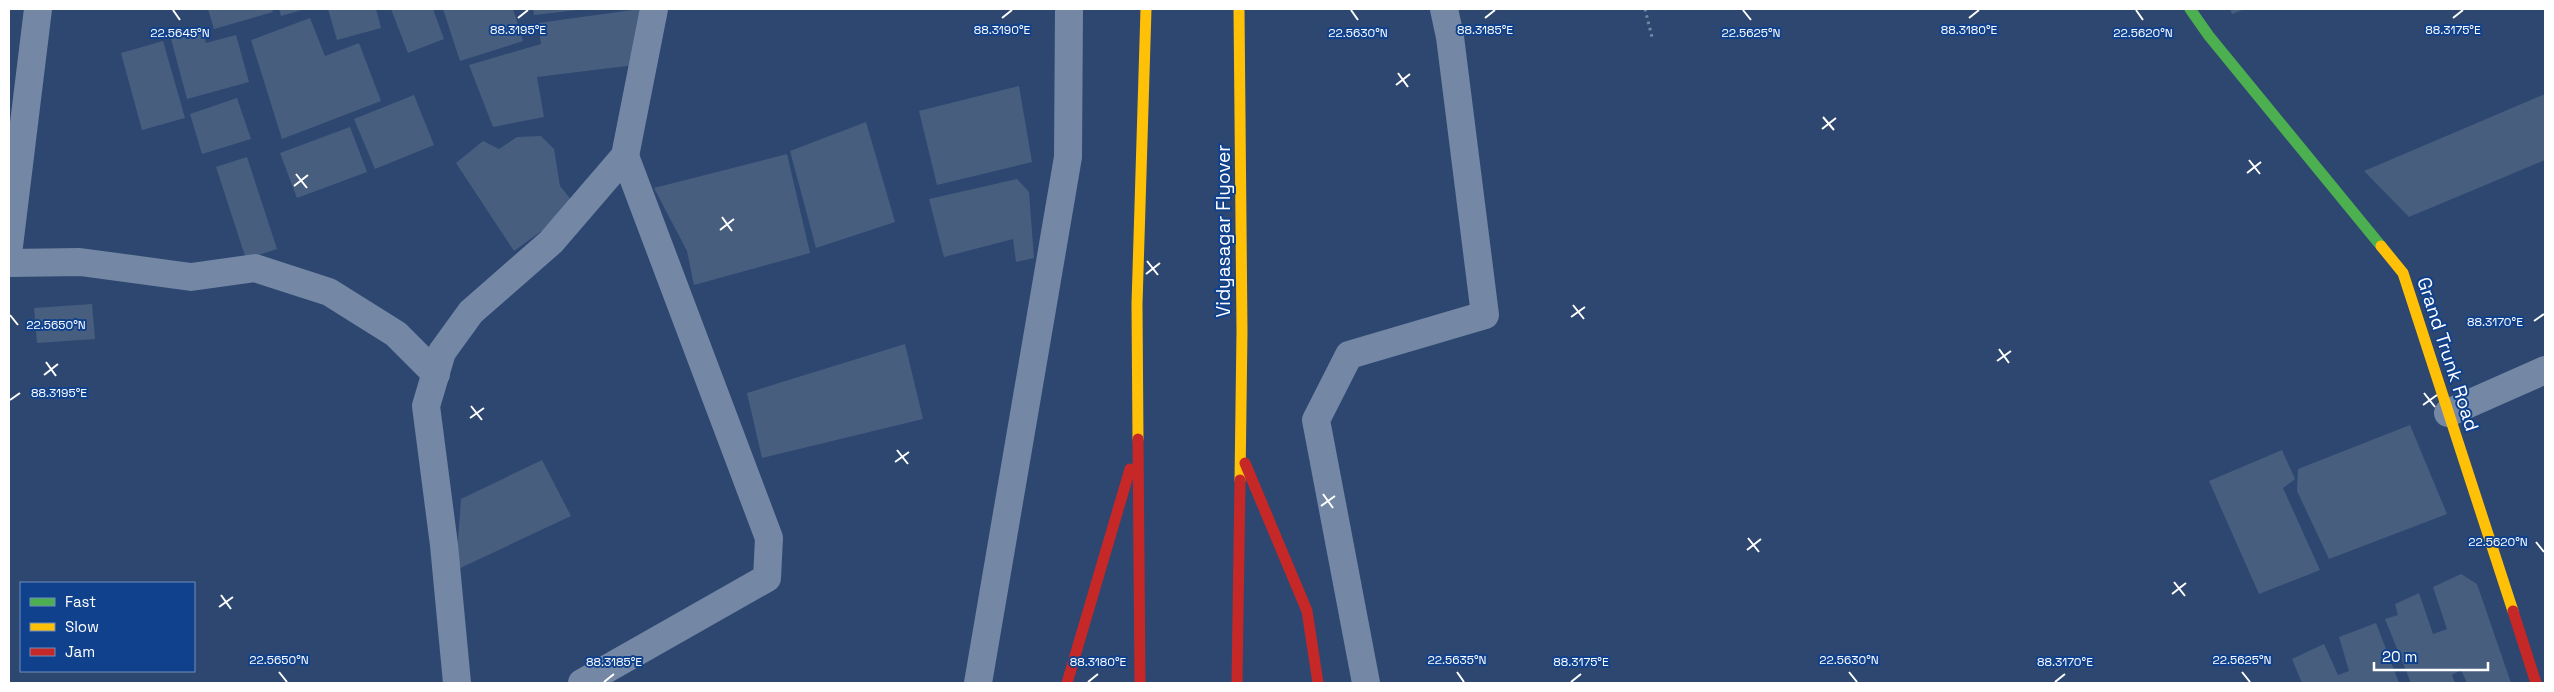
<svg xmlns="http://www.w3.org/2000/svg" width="2554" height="692" font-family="'Space Grotesk',sans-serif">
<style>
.building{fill:#485e7f}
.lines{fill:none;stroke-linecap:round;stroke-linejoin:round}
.path{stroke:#7488a5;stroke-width:3;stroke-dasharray:2.5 4;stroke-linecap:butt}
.street{stroke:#7488a5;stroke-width:28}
.fast{stroke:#4caf50;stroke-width:11}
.slow{stroke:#ffc107;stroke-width:11}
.jam{stroke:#c62828;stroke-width:11}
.ticks{fill:none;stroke:#fff;stroke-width:2}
.labels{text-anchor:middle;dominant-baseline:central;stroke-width:4;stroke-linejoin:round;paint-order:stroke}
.street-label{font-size:19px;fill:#fff;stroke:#10418d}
.ticks-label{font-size:12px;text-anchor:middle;fill:#fff;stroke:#10418d;stroke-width:4;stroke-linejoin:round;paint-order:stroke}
</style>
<rect width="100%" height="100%" fill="#2d4770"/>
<g class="building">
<path d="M208,9H272L273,12L214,29Z"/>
<path d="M279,9H305L281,16Z"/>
<path d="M328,9H376L381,28L337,40Z"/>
<path d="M391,9H433L444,39L408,53Z"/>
<path d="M443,9H513L523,41L460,61Z"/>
<path d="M533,9H576L577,10L534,15Z"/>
<path d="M640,9L635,65L537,77L544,117L493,127L469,65L541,44L538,23Z"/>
<path d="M2230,9H2245L2232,14Z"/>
<path d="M310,18L325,56L359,43L381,101L282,139L251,40Z"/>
<path d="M202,26L206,43L236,35L249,82L187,99L170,35Z"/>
<path d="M163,41L185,118L142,130L121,53Z"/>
<path d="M1019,86L1032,162L937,185L919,111Z"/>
<path d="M2545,94V160L2409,217L2364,171Z"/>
<path d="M414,95L434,145L375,169L354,119Z"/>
<path d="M237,98L251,139L202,154L190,114Z"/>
<path d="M866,122L895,222L816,248L790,151Z"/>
<path d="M350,127L367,172L297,198L280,153Z"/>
<path d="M541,136L554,149L560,186L576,206L514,251L456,163L483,141L499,149L517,137Z"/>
<path d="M787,154L810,253L694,285L687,251L654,188Z"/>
<path d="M247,157L277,249L246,259L216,167Z"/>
<path d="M1017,179L1029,192L1034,258L1016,262L1013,239L944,257L929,199Z"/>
<path d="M92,304L95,339L37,343L34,308Z"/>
<path d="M905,344L923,419L762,458L747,393Z"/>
<path d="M2410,425L2447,514L2329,559L2297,491L2298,469Z"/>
<path d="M2282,450L2295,479L2283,488L2320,570L2259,594L2209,481Z"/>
<path d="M542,460L571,516L456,570L461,499Z"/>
<path d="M2461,574L2477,584L2511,683H2467L2461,670L2452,675L2455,683H2411L2385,619L2398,615L2395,604L2419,593L2433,634L2447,629L2433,587Z"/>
<path d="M2376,623L2399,683H2302L2292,659L2324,644L2338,675L2349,671L2339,637Z"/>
</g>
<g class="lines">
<path class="path" d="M1645,9L1652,37"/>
<g class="street">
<path d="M9,246L38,9"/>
<path d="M9,263L80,262L191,277L255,268L329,292L396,334L436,374"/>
<path d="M2448,413L2545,370"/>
<path d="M457,683L444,545L426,406L442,352L471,312L551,242L625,156L654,9"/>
<path d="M582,683L767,578L769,538L625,156"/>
<path d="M978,683L1068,157L1069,9"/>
<path d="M1366,683L1316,420L1349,355L1485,315L1450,37L1444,9"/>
</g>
<path class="fast" d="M2190,9L2209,36L2381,246"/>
<g class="slow">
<path d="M1239,9L1242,331L1240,480"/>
<path d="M2381,246L2403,273L2513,611"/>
<path d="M1138,439L1137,304L1146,9"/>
</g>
<g class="jam">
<path d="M1138,439L1140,683"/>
<path d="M1245,463L1307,611L1318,683"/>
<path d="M2513,611L2536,683"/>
<path d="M1067,683L1130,469"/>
<path d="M1237,683L1240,480"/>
</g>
</g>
<path class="ticks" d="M173,10L180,20M1351,10L1358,20M1743,10L1751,20M2136,10L2143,20M518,18L528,10M1002,18L1012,10M1485,18L1495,10M1969,18L1979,10M2453,18L2463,10M1398,73L1408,87M1396,85L1410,74M1823,117L1834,130M1822,129L1836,118M2249,160L2260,174M2247,173L2261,162M296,174L307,188M294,186L308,175M722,217L732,231M720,230L734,219M1147,261L1158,275M1146,274L1160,263M1573,305L1584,319M10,315L18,325M1571,317L1585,307M2534,321L2544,314M1999,349L2009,363M1997,361L2011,351M46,362L56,376M44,375L58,364M2424,393L2435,407M10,400L20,393M2423,405L2437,395M471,406L482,420M470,418L484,408M897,450L908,464M895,462L909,452M1323,494L1333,508M1321,506L1335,496M1748,538L1759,552M2536,542L2544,552M1747,550L1761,539M2174,582L2185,596M2172,594L2186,583M221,595L231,609M219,607L233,597M279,672L287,682M1457,672L1464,682M1849,672L1857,682M2242,672L2250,682M604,682L614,674M1088,682L1098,674M1571,682L1581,674M2055,682L2065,674"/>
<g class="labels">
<g class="street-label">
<text transform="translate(1223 231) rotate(-90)">Vidyasagar Flyover</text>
<text transform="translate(2448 354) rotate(72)">Grand Trunk Road</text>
</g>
</g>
<g class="ticks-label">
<text x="518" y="34">88.3195°E</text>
<text x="1002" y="34">88.3190°E</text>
<text x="1485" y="34">88.3185°E</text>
<text x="1969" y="34">88.3180°E</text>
<text x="2453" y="34">88.3175°E</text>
<text x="180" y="37">22.5645°N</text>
<text x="1358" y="37">22.5630°N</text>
<text x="2143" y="37">22.5620°N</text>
<text x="1751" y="37">22.5625°N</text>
<text x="2495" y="326">88.3170°E</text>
<text x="56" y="329">22.5650°N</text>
<text x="59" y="397">88.3195°E</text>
<text x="2498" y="546">22.5620°N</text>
<text x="279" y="664">22.5650°N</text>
<text x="1457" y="664">22.5635°N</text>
<text x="1849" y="664">22.5630°N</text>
<text x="2242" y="664">22.5625°N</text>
<text x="614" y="666">88.3185°E</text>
<text x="1098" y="666">88.3180°E</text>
<text x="1581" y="666">88.3175°E</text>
<text x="2065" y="666">88.3170°E</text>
</g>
<rect width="2554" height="692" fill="none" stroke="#ffffff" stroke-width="20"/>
<rect x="20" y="582" width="175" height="90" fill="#10418d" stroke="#708dbb"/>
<rect x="30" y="598" width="25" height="8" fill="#4caf50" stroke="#708dbb"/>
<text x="65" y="607" font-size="15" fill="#ffffff">Fast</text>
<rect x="30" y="623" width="25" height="8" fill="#ffc107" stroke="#708dbb"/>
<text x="65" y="632" font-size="15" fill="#ffffff">Slow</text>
<rect x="30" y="648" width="25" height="8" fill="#c62828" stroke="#708dbb"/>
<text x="65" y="657" font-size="15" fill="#ffffff">Jam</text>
<path d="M2374 662v8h114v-8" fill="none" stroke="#ffffff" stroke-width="2.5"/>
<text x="2382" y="662" font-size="15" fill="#ffffff" stroke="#10418d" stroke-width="4" paint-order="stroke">20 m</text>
</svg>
